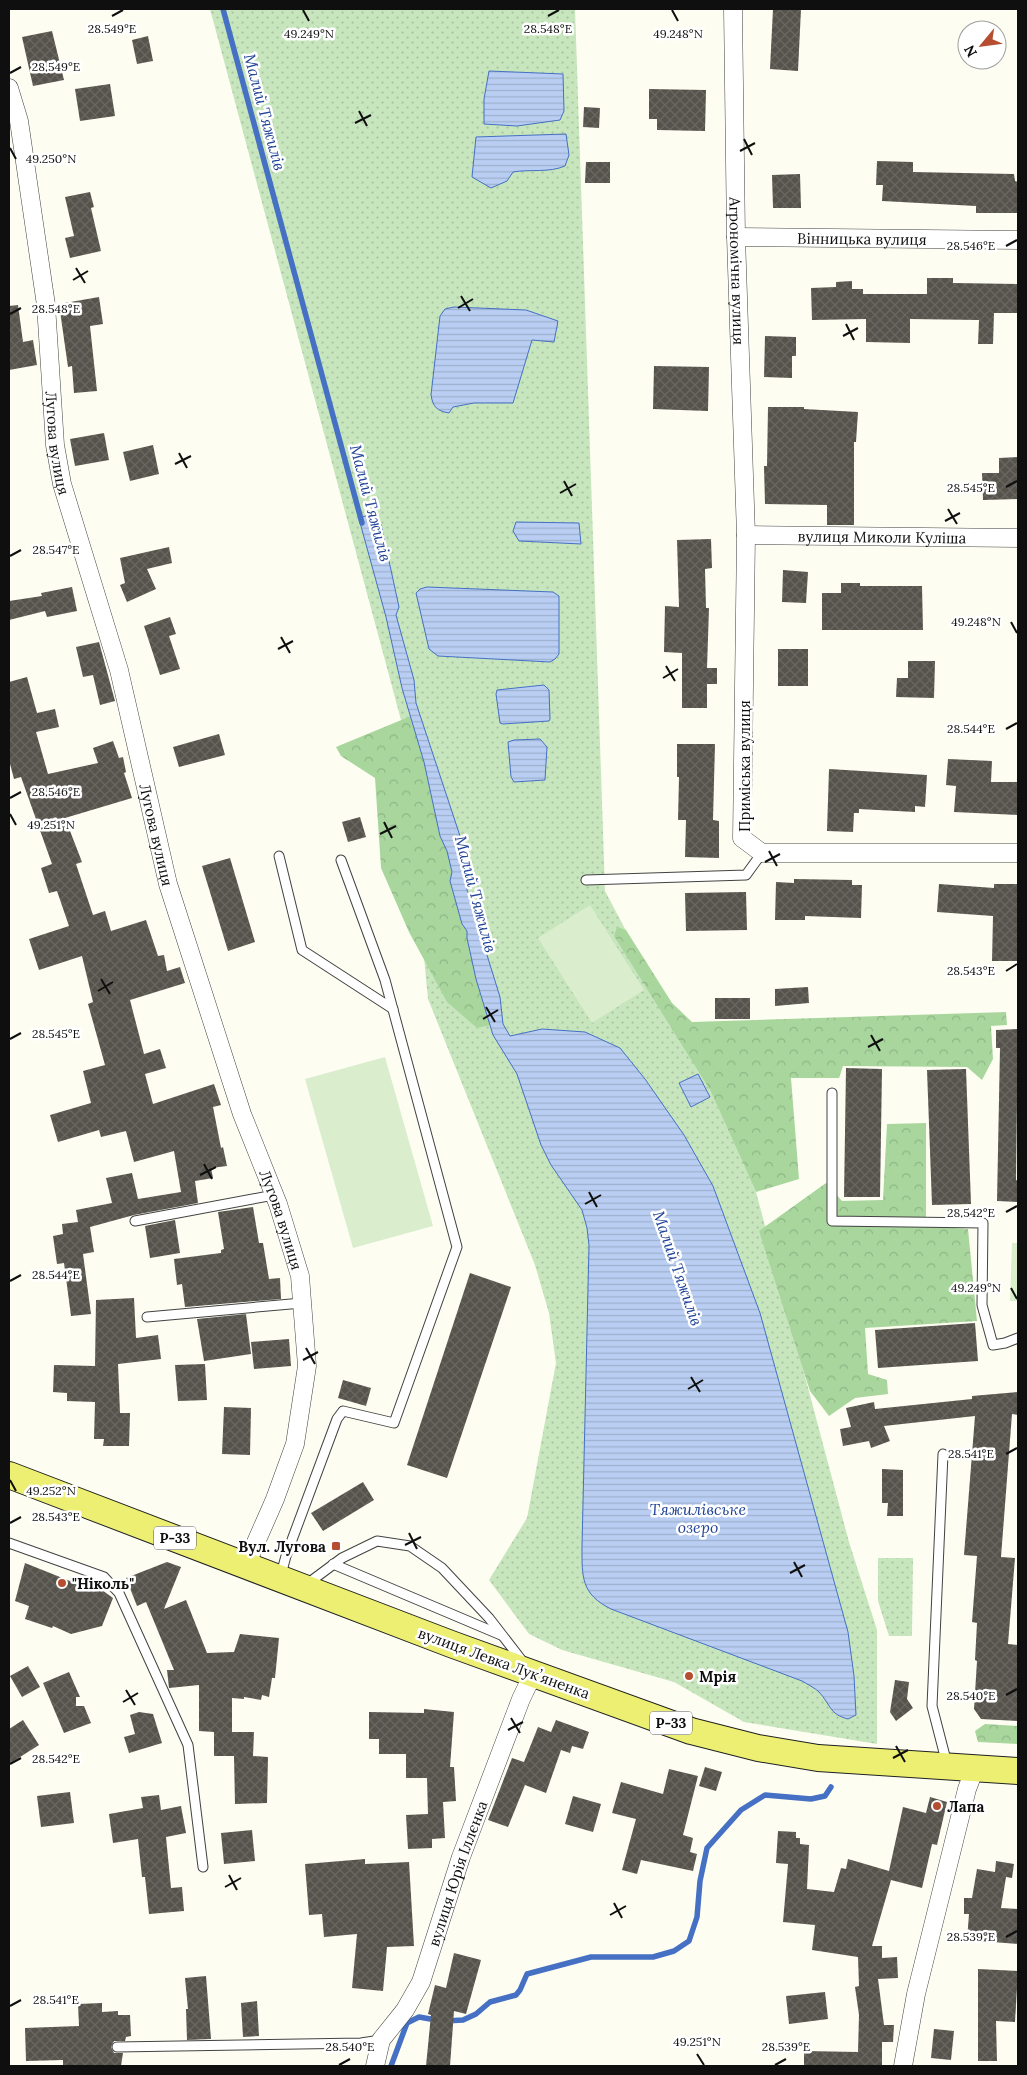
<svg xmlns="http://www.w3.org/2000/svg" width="1027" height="2075" font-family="Lora,serif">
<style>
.green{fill:url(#green-dots)}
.forest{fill:url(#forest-crowns)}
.pitch{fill:#daeece}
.water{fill:url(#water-rules);stroke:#4570c4}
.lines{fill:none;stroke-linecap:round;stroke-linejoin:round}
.stream{stroke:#4570c4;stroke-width:5.5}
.building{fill:url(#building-cross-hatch)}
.lane-casing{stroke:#424242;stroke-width:11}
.street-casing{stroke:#424242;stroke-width:19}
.primary-casing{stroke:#202020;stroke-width:28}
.lane{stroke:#fff;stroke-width:9}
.street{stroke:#fff;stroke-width:18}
.primary{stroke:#ecef71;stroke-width:26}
.ticks{fill:none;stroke:#0f0f0f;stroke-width:2}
.poi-dot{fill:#b54d30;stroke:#fff;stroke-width:2}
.labels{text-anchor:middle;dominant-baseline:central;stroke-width:5;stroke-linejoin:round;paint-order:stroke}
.shield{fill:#fff;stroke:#575757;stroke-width:1}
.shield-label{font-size:14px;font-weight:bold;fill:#0f0f0f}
.street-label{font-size:15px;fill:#0f0f0f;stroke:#fff}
.poi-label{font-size:15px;font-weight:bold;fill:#0f0f0f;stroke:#fff;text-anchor:start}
.water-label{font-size:16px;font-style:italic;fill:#204498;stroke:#fff}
.ticks-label{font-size:12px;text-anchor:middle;fill:#0f0f0f;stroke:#fff;stroke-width:5;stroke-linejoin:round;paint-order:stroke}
</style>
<defs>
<pattern id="green-dots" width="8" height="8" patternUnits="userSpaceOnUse" patternTransform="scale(1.25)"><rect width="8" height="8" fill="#c7e6bd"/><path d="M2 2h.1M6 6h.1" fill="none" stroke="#aac4a1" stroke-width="1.8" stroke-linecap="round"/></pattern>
<pattern id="forest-crowns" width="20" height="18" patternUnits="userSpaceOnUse" patternTransform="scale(1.25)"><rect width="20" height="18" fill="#a8d69d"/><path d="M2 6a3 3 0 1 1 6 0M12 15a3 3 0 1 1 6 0" fill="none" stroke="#8fb686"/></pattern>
<pattern id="water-rules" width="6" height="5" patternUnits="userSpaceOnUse" patternTransform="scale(1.25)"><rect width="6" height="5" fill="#b9cef2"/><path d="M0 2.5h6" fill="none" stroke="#9eb0ce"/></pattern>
<pattern id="building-cross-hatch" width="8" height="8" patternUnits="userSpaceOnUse" patternTransform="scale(1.25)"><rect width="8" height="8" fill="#56534c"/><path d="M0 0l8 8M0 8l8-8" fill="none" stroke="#696761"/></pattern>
</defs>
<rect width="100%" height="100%" fill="#fdfef1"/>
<g class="green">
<path d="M210,9H575L605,891L710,1090L756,1192L849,1542L877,1630V1744L744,1722L674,1682L562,1650L529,1634L489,1580L527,1518L556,1363L549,1313L535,1265L428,999L401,720Z"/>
<path d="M878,1558H913L912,1636H889L878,1601Z"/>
</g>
<g class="forest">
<path d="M411,716L424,762L440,836L447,851L452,873L450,881L462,924L467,931V938L476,979L490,1025L477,1028L447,1002L409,932L381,868L375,778L341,756L336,747Z"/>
<path d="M617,927L626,930L672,1003L692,1022L1006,1012L1007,1025L991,1026L993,1059L982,1080L967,1067L843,1066L839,1078H791L799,1179L756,1192L710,1090L614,936Z"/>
<path d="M926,1123V1226L968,1229L977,1321L865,1328L868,1374L887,1380L888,1394L855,1398L829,1416L810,1391L759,1231L826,1183L842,1201L883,1200L887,1124Z"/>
<path d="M985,1724L1018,1726V1744L978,1742L975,1731Z"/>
</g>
<g class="pitch">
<path d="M590,905L644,990L592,1023L538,938Z"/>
<path d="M385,1057L433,1226L353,1248L305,1079Z"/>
<path d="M1012,1243H1018V1301H1010Z"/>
</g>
<g class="water">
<path d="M489,71L563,74L564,111L560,120L517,126L484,124V99Z"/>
<path d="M566,134L569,155L565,166C549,173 530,169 513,172L507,181L491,188L472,177L476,137Z"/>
<path d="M454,307L526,310L558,321L554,342L532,340L513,403H474L453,407L449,413C437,411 433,407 431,395L440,316L445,309Z"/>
<path d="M372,515L381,524L399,607L396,615L414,680L416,703L462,842L467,890L477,911L487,955L500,997L503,1024L510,1036L542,1029L585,1032L620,1048L645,1079L684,1135L713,1186L760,1313L848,1632L854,1676L856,1715L848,1719C829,1714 831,1705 819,1692C815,1688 807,1684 802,1681L611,1609C581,1594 582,1577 582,1547L589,1245L587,1228L582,1210L551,1165L541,1145L517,1074L493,1035L476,979L467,938V931L462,924L450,881L452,872L447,851L440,836L424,762L402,688L386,617L359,519L360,517Z"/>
<path d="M516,522L579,523L581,544L519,541L513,531Z"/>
<path d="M427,587L553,592L559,596V654L555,659L550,662L438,656L429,649L416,593L420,589Z"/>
<path d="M544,685L549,690L550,719L549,721L503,724L500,723L496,694L497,690Z"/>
<path d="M540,739L547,747L545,780L514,782L511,777L508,742L514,740Z"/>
<path d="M698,1074L710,1097L691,1107L679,1083Z"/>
</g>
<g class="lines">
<g class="stream">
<path d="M223,9L362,523"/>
<path d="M445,2021L463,2020L476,2014L490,2002L516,1995L520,1990L527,1974L591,1957H653L674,1951L689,1941L697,1917L700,1881L707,1848L741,1810L765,1795L811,1799L825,1796L831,1787"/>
<path d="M391,2066L407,2023L419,2017L436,2020"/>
</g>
</g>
<g class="building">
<path d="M773,9H801L798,71L770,69Z"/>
<path d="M52,31L64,80L33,86L22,37Z"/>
<path d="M148,36L153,61L137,64L132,40Z"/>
<path d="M110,84L115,116L80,121L75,89Z"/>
<path d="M649,89L706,90L705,131L657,130V119H649Z"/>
<path d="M584,107L600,108L599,128L583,127Z"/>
<path d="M877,161L913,162V172L1014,174L1015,181L1018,182V213H976V206L882,201L883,185H876Z"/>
<path d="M586,162H610V183H585Z"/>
<path d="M800,174L801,208H773L772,175Z"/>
<path d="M90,192L94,207L91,208L101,251L70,258L65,238L74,236L65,197Z"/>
<path d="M927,278H953V283L1018,284V313H994L993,344H978L979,320L910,319V343L866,342V319L812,320L811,288L836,287V282L852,281V289H863V294H927Z"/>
<path d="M99,297L103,324L90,326L97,391L74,393L72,366L68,367L59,304Z"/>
<path d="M18,305L23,342L33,340L37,365L9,370V306Z"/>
<path d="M765,336L796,337V356H792V378L764,377Z"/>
<path d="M654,366L709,367L708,411L653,409Z"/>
<path d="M768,407H804V409L858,412L856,442H854V525H827V505L765,504L764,466H767Z"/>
<path d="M104,433L109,460L75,466L70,439Z"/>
<path d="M153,445L159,474L130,481L123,452Z"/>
<path d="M1018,457V499L983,500L982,473H999V458Z"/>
<path d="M711,539L712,568L705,569L706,608H709L707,668H717V684H707V708H682V653L664,652L665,606L679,607L677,540Z"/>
<path d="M169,547L172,563L147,569L156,589L127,602L120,585L125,583L120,558Z"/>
<path d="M783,570L808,572L806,603L782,602Z"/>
<path d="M841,583H860V586H922L923,630H822V593H841Z"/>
<path d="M72,587L77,611L47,617L45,611L9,620V601L42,596L41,593Z"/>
<path d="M170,617L176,634L169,636L180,669L160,675L144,626Z"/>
<path d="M99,642L115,701L100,705L93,675L83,677L76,647Z"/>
<rect x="778" y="649" width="30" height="37"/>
<path d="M908,661H935L934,698L896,697L897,678H908Z"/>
<path d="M27,677L37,713L55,709L59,727L36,732L48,774L98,763L93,748L113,741L119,758L123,757L126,772L124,773L132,798L65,818L82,862L76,864L93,915L105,911L111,931L146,920L158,956L164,955L167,971L180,967L185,983L130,1000L144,1054L160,1049L166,1068L145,1074L153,1104L214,1084L221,1105L213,1107L221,1148L223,1147L227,1166L211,1168L213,1178L195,1181L198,1203L134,1215L90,1227L94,1252L83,1254L91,1314L71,1316L64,1263L57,1264L53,1236L63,1234L62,1224L78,1222L76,1210L112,1203L106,1178L132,1173L138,1199L181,1192L174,1151L134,1162L126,1131L101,1137L99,1130L58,1142L50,1115L91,1103L83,1071L105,1065L88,1004L93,1002L82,956L39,970L29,939L69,926L57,891L49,893L41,868L52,864L21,777L14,779L9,760V682Z"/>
<path d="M219,734L225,755L179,767L173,747Z"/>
<path d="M677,744H715L713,820L719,821V858L685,857L686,820H678L679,777H677Z"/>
<path d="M948,759L992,761L991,782H1018V815L954,812L956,786L946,785Z"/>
<path d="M829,769L927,775L925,807L915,806V812L859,809V813H854L853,832L827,831Z"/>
<path d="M360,817L366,837L348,842L342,822Z"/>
<path d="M230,858L255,942L228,951L202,866Z"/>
<path d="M794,879L852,880V885H862L861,918L805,916V920H775L776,882L794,883Z"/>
<path d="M939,884L994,888V884H1018V961H992L993,916L937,912Z"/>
<path d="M746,892L747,930L686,931L685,893Z"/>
<path d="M808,987L809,1003L775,1006V989Z"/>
<rect x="715" y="998" width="35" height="21"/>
<path d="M1018,1029L1016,1180L1018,1181V1202L997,1201L1000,1048H996V1030Z"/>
<path d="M846,1068L882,1069L880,1197H844Z"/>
<path d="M966,1069L971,1204L932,1205L927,1070Z"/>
<path d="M253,1207L259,1243H263L269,1279L280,1278L281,1299L185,1307L182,1284L177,1285L174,1259L221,1253V1250L224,1249L218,1212Z"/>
<path d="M175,1220L180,1253L150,1258L145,1226Z"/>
<path d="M470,1273L511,1287L447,1478L407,1465Z"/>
<path d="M134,1298L136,1338L158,1335L161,1359L118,1364L120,1413H130L129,1446H103L104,1439H94L95,1402L67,1401V1393L53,1392L54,1365L95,1366L96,1300Z"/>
<path d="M246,1314L251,1354L204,1361L197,1319Z"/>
<path d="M975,1323L978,1361L878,1368L875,1330Z"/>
<path d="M289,1339L291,1366L254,1369L251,1342Z"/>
<path d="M205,1364L207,1400L178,1401L175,1365Z"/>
<path d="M343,1380L371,1388L366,1406L338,1398Z"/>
<path d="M1018,1392V1415L1012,1414L1001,1557L1015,1558L1008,1644L1018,1645V1721L981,1719L974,1709L977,1661L975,1660L977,1623L972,1622L977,1556L964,1555L975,1416L884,1426L890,1441L871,1448L869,1441L843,1446L840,1429L851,1427L846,1408L874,1402L875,1409L972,1399V1396Z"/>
<path d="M224,1407L251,1408L250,1455L222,1454Z"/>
<path d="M882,1469L903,1470V1516H887L888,1503H882Z"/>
<path d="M363,1482L374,1500L323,1531L311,1513Z"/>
<path d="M167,1562L181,1567L164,1609L186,1600L207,1653L234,1652L240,1634L279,1638L275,1678H272L269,1697L262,1695L261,1700L244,1697V1699L232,1698V1732H254L253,1756L268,1757L267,1803L235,1804L234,1756H214V1732L199,1731V1685L169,1688L167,1670H174L146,1602L137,1606L126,1578Z"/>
<path d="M25,1563L70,1581L72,1576L95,1585L113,1598L102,1626L71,1634L53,1626L52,1628L25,1619L29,1606L15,1601Z"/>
<path d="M28,1666L40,1687L22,1697L10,1676Z"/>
<path d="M69,1672L80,1697H76V1706H84L91,1723L64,1733L43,1683Z"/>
<path d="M895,1680L909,1682L907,1699L913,1708L896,1721L890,1712Z"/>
<path d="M424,1709L454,1712L450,1767H454L456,1801L443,1802L445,1838L432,1839V1848L408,1849L406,1815L428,1814L427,1778H406V1754H379V1739H369V1712L424,1713Z"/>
<path d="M139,1712L153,1714L162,1743L129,1753L124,1737L135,1734L130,1715Z"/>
<path d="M23,1720L39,1745L9,1764V1729Z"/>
<path d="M556,1720L589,1732L583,1749L572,1746L570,1753L561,1750L546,1793L525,1785L508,1827L488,1820L512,1758L524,1762L538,1727L551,1732Z"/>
<path d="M705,1767L722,1772L716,1791L699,1786Z"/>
<path d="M669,1769L698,1776L683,1835L693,1838L690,1852L697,1854L693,1871L641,1860L637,1874L622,1870L636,1819L612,1813L621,1782L663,1794Z"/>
<path d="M70,1792L74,1823L41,1827L37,1796Z"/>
<path d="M159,1795L161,1810L181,1806L186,1833L166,1837L171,1888L182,1887L184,1911L149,1914L145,1877H142L138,1839L113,1843L109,1814L143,1808L141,1797Z"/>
<path d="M573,1796L601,1804L593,1832L565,1824Z"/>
<path d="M930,1797L947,1802L937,1845L932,1844L922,1888L891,1880L872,1946H882V1958L897,1957L898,1978L878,1979L884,2025H894L893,2042H882V2066H804V2051L858,2052L859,2015L855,1987L859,1986L858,1957L812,1950L815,1925L783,1922L788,1864L776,1863L778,1831L796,1832V1838H800V1844L809,1845L807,1889L834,1892L841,1868L846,1869L848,1859L889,1871L903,1807L926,1813Z"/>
<path d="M252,1830L255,1861L224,1864L221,1833Z"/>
<path d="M365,1859V1864L409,1862L414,1946L387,1947L383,1991L352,1988L357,1934L324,1937L322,1914L309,1915L305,1864Z"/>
<path d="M996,1861L1014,1864L1012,1878L1006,1877L1001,1908L1018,1909V1944L967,1940L969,1914H964V1898H972L977,1869L995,1872Z"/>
<path d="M454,1953L481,1960L466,2014L454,2011L450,2066H426L431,2015L428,2014L435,1985L446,1988Z"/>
<path d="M978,1969L1018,1971L1015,2022L996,2021L997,2061H978Z"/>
<path d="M206,1976L211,2039L187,2040L186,2009H188L185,1978Z"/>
<path d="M825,1992L828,2019L789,2024L786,1996Z"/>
<path d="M257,2001L259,2036L243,2037L241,2003Z"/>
<path d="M102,2003V2012L118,2011V2015H130L131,2036L126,2037L125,2041H114L111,2047L114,2053H123L121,2066H63V2060L26,2061L25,2028L79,2026L78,2004Z"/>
<path d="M934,2029L954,2031L951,2060L931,2058Z"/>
</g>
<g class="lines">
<defs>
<g id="lane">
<path d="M279,856L302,950L393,1009"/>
<path d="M586,880L746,875L762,853"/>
<path d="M832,1093V1221L983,1223L982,1305L993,1345L1005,1343L1018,1338"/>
<path d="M135,1221L274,1195"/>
<path d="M147,1317L302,1303"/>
<path d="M943,1454L932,1706L947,1764"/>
<path d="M9,1543L104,1577L119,1593L188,1745L203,1867"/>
<path d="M333,1564L501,1635"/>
<path d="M280,1578L286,1556L337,1419L343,1411L394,1423L457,1247L385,980L341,860"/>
<path d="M307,1584L342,1558L377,1541L410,1546L442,1568L489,1618L523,1662"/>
<path d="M117,2047L361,2043L381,2040"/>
</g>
<g id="street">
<path id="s1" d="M733,9L736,237L746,535L742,838L762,853H1018"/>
<path id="s2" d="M9,88L19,121L46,305L55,445L62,484L119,670L168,884L242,1114L278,1204L300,1276L307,1366L295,1444L275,1499L246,1565"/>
<path id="s3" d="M736,237L1018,240"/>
<path id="s4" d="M746,535L1018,538"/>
<path id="s5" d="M375,2066L381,2040L405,2010L421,1982L461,1857L521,1699L533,1674"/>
<path d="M903,2066L916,1994L967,1789L975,1768"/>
</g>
<path id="primary" d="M9,1475L451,1644L691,1731L758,1748L818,1758L1018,1771"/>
</defs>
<use href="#lane" class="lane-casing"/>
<use href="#street" class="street-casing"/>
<use href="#primary" class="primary-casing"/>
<use href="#lane" class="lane"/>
<use href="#street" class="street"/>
<use href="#primary" class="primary"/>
</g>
<path class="ticks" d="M303,10L309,21M672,10L678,21M112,16L123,10M548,16L559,10M10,73L21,67M359,111L367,126M355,123L371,115M744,139L752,155M10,148L16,159M740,151L755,143M1006,246L1017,240M76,268L85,283M73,280L88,271M461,296L470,311M458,308L473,299M10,314L21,308M846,324L854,340M843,336L858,328M179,453L187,468M175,464L191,456M564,481L572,496M1006,487L1017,481M560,493L576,484M948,509L957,524M945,521L960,513M10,556L21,550M1011,622L1017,633M281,637L290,653M278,649L293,641M666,666L675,681M663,678L678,669M1006,729L1017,723M10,798L21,792M10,814L16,825M384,822L392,838M380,834L396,826M769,851L777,866M765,862L780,854M1006,971L1017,964M101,979L110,994M98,991L113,982M486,1007L495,1022M483,1019L498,1010M871,1035L880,1051M10,1039L21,1033M868,1047L883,1039M204,1164L212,1179M200,1175L216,1167M589,1192L597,1207M585,1204L601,1195M1006,1212L1017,1206M10,1281L21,1275M1011,1288L1017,1299M306,1348L315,1364M303,1360L318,1352M691,1377L700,1392M688,1389L703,1380M1006,1454L1017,1448M10,1480L16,1491M10,1523L21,1517M409,1533L417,1549M405,1545L421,1537M794,1562L802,1577M790,1573L805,1565M126,1690L135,1705M1006,1695L1017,1689M123,1702L138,1693M511,1718L520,1733M508,1730L523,1722M896,1746L905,1762M893,1758L908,1750M10,1764L21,1758M229,1875L237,1890M225,1887L241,1878M614,1903L622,1918M610,1915L626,1906M1006,1937L1017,1931M10,2006L21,2000M697,2054L704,2065M339,2065L350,2059M775,2065L786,2059"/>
<g class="poi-dot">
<rect x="331" y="1541" width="10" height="10" rx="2.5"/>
<circle cx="62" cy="1583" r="5"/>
<circle cx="689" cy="1676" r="5"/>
<circle cx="937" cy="1806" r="5"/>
</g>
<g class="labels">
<g class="shield">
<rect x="154" y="1526.5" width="42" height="23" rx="4"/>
<rect x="650" y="1711.5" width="42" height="23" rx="4"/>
</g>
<g class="shield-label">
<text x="175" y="1538">Р-33</text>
<text x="671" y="1723">Р-33</text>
</g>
<g class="street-label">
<text stroke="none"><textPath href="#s3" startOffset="126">Вінницька вулиця</textPath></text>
<text stroke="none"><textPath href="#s1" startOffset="262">Агрономічна вулиця</textPath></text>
<text stroke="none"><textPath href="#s2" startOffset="359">Лугова вулиця</textPath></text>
<text stroke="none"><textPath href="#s4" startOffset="136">вулиця Миколи Куліша</textPath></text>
<text transform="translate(744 766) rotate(-90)">Приміська вулиця</text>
<text stroke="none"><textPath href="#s2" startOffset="764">Лугова вулиця</textPath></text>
<text stroke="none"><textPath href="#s2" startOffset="1169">Лугова вулиця</textPath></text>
<text transform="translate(504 1663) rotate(20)">вулиця Левка Лукʼяненка</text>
<text stroke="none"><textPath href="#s5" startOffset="212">вулиця Юрія Іллєнка</textPath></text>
</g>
<g class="poi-label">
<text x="326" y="1546" text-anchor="end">Вул. Лугова</text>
<text x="72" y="1583">"Ніколь"</text>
<text x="699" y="1676">Мрія</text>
<text x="947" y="1806">Лапа</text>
</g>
<g class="water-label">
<text transform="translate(265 112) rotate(75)">Малий Тяжилів</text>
<text transform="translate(371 503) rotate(75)">Малий Тяжилів</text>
<text transform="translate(476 894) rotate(75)">Малий Тяжилів</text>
<text transform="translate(678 1268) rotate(71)">Малий Тяжилів</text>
<text x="698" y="1509">Тяжилівське<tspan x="698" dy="18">озеро</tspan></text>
</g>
</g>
<g class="ticks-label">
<text x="112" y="33">28.549°E</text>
<text x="548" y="33">28.548°E</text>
<text x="309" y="38">49.249°N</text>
<text x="678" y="38">49.248°N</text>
<text x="56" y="71">28.549°E</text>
<text x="51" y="163">49.250°N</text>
<text x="971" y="250">28.546°E</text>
<text x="56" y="313">28.548°E</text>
<text x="971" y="492">28.545°E</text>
<text x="56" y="554">28.547°E</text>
<text x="976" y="626">49.248°N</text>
<text x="971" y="733">28.544°E</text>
<text x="56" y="796">28.546°E</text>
<text x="51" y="829">49.251°N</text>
<text x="971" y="975">28.543°E</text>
<text x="56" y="1038">28.545°E</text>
<text x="971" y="1217">28.542°E</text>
<text x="56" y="1279">28.544°E</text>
<text x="976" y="1292">49.249°N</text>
<text x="971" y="1458">28.541°E</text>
<text x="51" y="1495">49.252°N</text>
<text x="56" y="1521">28.543°E</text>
<text x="971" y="1700">28.540°E</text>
<text x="56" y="1763">28.542°E</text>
<text x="971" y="1941">28.539°E</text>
<text x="56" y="2004">28.541°E</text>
<text x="697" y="2046">49.251°N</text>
<text x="350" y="2051">28.540°E</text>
<text x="786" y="2051">28.539°E</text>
</g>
<rect width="1027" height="2075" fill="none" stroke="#0f0f0f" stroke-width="20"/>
<g transform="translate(982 45) rotate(241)"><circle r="24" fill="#ffffff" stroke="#9f9f9f"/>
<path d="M0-4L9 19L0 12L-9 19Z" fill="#b54d30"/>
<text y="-8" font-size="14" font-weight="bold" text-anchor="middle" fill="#0f0f0f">N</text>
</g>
</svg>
